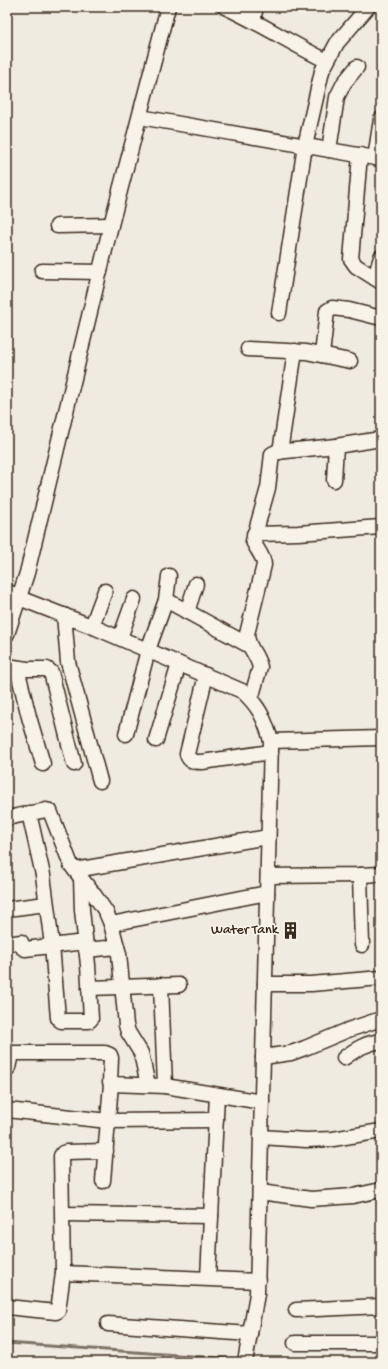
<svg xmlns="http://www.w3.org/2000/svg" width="388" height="1369" font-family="'Gochi Hand',sans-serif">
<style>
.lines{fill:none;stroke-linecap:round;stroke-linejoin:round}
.stream{stroke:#7e7266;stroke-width:3}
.minor-casing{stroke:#3b2a1e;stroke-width:17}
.minor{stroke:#f7f3e8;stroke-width:14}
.labels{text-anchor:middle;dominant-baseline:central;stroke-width:3.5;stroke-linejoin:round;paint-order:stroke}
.poi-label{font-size:14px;fill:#3b2a1e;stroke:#f7f3e8;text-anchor:end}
</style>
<rect width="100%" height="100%" fill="#efebe0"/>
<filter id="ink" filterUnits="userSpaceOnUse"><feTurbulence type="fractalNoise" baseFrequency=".025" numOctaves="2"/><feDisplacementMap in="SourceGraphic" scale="8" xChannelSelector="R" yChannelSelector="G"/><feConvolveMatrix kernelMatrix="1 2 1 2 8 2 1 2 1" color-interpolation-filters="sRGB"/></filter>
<g filter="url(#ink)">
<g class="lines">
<g class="stream">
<path d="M7,1343L234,1359"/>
<path d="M260,1362H262"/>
</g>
<defs>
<g id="minor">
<path d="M225,7C260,23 292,44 327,61"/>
<path d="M253,20L256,7"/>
<path d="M140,117L381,159"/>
<path d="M329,150L337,97L344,83L357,67"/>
<path d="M360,155L351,259L356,266L381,282"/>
<path d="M375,158L381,119"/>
<path d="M57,226L111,225"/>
<path d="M42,271L100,272"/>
<path d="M375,278L381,257"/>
<path d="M279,313L305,146L322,71L337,43L368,7"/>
<path d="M248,349L306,352L350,361"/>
<path d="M322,355L327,311L332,308L349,310L381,318"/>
<path d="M280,452L295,351"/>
<path d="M334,480L336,446"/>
<path d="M254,534L298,533L381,527"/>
<path d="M7,591L19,598L96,628L242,691C259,706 265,719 271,741L257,1294L245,1362"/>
<path d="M166,600L248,645"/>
<path d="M187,612L196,584"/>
<path d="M64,615L68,662L100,781"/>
<path d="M92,626L105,591"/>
<path d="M7,634L27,573L111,225L168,7"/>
<path d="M120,638L134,599"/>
<path d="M7,666L27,669H47L51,672L74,764"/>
<path d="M17,668L29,717L43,764"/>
<path d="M206,675L187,754C189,762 195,762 202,762L271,752"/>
<path d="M251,699L260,667C257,654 247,647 247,634L264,565C264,556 256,549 253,541L268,488L272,454L276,452L336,446L381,439"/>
<path d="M126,734L148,650L166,600L169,576"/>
<path d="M156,740L179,664"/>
<path d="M271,741L381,738"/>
<path d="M29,813L43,875L52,945L58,1018L61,1021H89L91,1019L88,965L82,910L81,877"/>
<path d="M7,818L46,810L50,811L71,865L95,896L106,912L111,924L119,954L126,1025L128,1032L141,1053L148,1085"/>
<path d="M75,870L268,837"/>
<path d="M360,875L362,945"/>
<path d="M268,876L360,875L381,874"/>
<path d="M7,909L46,904"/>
<path d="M111,924L267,893"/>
<path d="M7,944L21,942L23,948L25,949L85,942"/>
<path d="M86,950L117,947"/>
<path d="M265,984H311L381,978"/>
<path d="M161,985L165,1086"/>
<path d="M89,988L179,985"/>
<path d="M7,1053H105L110,1055L111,1058L110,1082L111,1084L165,1086L262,1102"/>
<path d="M263,1057L291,1053L305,1048L348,1030L381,1019"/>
<path d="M344,1058C356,1049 366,1043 381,1041"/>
<path d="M7,1069L8,1068L11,1054"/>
<path d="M7,1110L108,1121L216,1120"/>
<path d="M261,1137L306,1140L333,1139L381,1131"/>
<path d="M103,1181L111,1084"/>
<path d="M260,1192L311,1199L353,1196L381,1190"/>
<path d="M63,1214L211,1216"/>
<path d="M63,1273L258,1281"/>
<path d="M208,1278L217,1095"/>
<path d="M7,1307L56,1312L58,1311L63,1273L61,1156L63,1153L66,1152L106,1151"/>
<path d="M296,1310L381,1306"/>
<path d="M108,1324L250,1334"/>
<path d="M295,1343H381"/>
</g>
</defs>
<use href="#minor" class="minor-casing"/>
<use href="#minor" class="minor"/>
</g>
</g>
<defs>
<symbol id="building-bare" viewBox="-9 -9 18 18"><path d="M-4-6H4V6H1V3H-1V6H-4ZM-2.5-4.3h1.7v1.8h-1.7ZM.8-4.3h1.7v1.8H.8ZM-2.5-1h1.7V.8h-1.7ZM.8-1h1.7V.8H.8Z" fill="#3b2a1e" stroke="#f7f3e8" stroke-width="2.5" paint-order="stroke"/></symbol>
</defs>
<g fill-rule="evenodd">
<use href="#building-bare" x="278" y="918" width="25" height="25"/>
</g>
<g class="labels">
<g class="poi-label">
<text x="278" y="930">Water Tank</text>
</g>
</g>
<rect width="388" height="1369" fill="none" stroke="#f7f3e8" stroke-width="24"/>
<rect x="12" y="12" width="364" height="1345" fill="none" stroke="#3b2a1e" stroke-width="1.5" filter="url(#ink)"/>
</svg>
